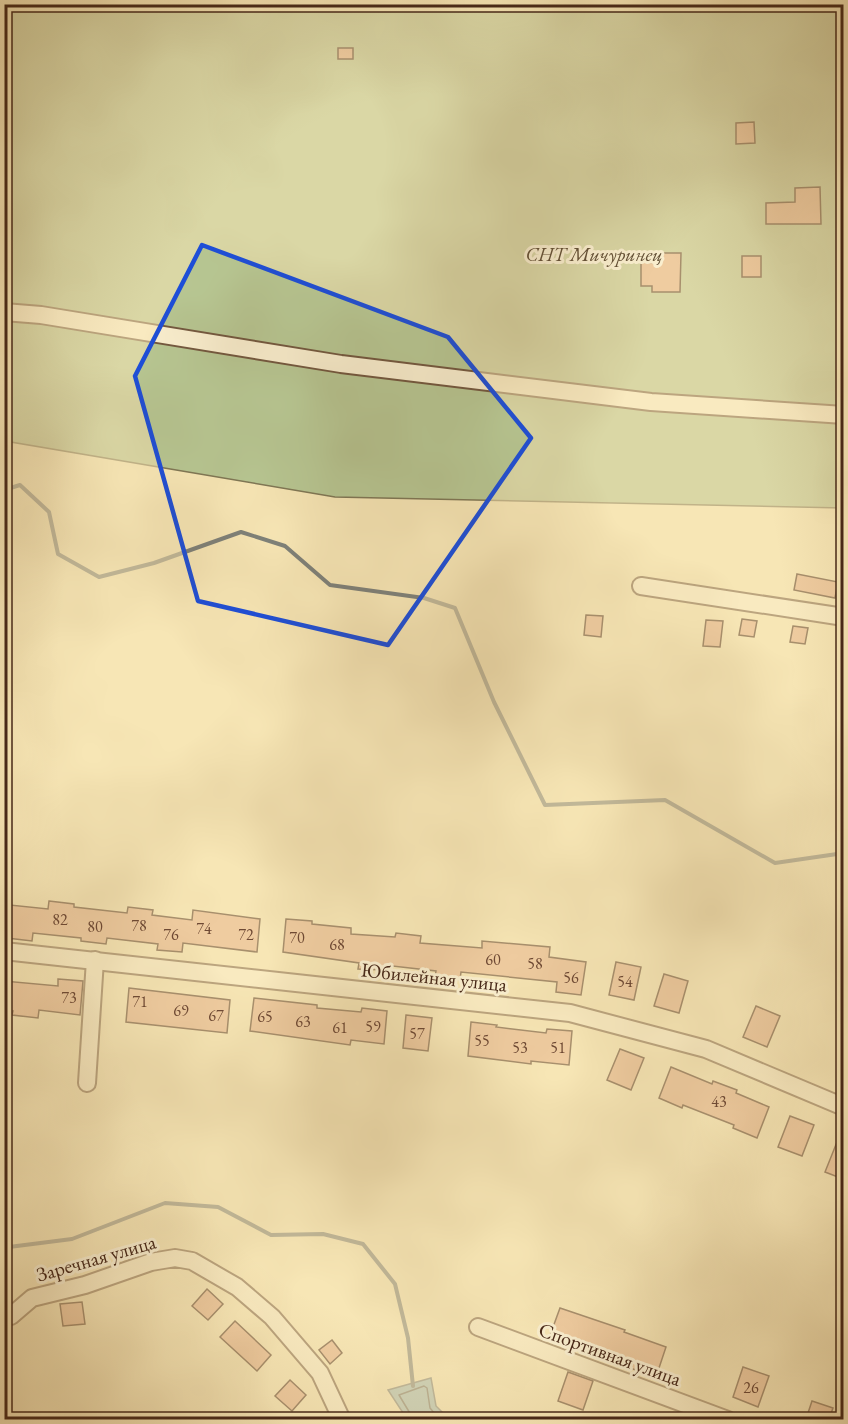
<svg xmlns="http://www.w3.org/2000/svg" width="848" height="1424" font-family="'EB Garamond',serif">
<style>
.green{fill:#b7c692;stroke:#7f7755;stroke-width:1.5}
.water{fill:#a2bdb9;stroke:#7e8179;stroke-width:1.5}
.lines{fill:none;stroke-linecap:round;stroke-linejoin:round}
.shore{stroke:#747268;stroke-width:1.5}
.stream{stroke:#7e8179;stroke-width:4}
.building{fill:#e5ad88;stroke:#472818;stroke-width:1.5}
.minor-casing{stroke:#73583f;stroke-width:20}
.minor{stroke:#faefcf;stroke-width:16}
.marked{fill:none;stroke:#1d4ed8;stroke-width:4.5;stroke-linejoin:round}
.labels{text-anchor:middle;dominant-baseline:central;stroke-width:6;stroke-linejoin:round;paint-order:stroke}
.number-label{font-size:16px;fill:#6e4934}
.park-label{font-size:20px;font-style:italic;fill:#635036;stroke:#faefcf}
.street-label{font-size:20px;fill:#472818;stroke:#faefcf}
</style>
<rect width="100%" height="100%" fill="#f7e6b5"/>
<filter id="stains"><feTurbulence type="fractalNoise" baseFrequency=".00333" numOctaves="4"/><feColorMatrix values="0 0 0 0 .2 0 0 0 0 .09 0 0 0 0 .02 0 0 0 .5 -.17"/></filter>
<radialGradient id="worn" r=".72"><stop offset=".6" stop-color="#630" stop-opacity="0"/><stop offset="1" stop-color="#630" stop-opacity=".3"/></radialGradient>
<path class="green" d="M4,5H843V508L335,497L5,441Z"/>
<path class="water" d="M431,1378L436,1406L449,1419H407L388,1390Z"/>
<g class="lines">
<path class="shore" d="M412,1420L411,1415L399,1395L424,1386L427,1388L430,1408L440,1420"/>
<g class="stream">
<path d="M4,490L20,485L49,512L58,554L99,577L154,563L241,532L285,546L330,585L424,598L455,608L494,702L545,805L665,800L775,863L844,853"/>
<path d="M4,1246L9,1247L72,1239L165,1203L218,1207L271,1235L323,1234L363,1244L395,1284L408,1338L413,1386"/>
<path d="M4,1412L16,1420"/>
</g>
</g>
<g class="building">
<rect x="338" y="48" width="15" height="11"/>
<path d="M754,122L755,143L736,144V123Z"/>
<path d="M820,187L821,224H766V203L795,202V188Z"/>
<path d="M658,253H681L680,292H652V286H641V262L658,263Z"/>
<rect x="742" y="256" width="19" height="21"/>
<path d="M797,574L838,582L835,598L794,590Z"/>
<path d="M586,615L603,616L601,637L584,635Z"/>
<path d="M742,619L757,621L754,637L739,635Z"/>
<path d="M706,620L723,621L720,647L703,646Z"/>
<path d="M793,626L808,628L805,644L790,642Z"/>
<path d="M49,901L74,904V907L127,913L128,907L153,910L152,915L192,920L193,910L260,919L257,952L183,943L182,952L157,950L158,944L107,938L106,944L81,941V938L33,933L32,941L7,938L10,905L48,909Z"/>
<path d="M286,919L312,921V924L351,928V934L395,937L396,933L421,936L420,943L482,948V941L550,947L549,957L586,962L581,995L556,992L557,982L461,972L460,980L435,977L436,971L384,965V970L358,969L359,963L283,952Z"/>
<path d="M616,962L641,967L634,1000L609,995Z"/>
<path d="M664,974L688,981L679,1013L654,1006Z"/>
<path d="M58,979L83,981L80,1015L39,1010L38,1018L12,1015L13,1011H4V981L58,986Z"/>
<path d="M129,988L230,1000L227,1033L126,1022Z"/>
<path d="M254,998L317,1005V1008L361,1012L362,1008L387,1011L384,1044L351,1040L350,1045L250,1031Z"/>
<path d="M756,1006L780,1016L767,1047L743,1037Z"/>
<path d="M406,1015L432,1018L428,1051L403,1048Z"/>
<path d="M471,1022L497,1025L496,1027L546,1033L547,1029L572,1031L569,1065L531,1061V1064L468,1056Z"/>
<path d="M620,1049L644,1058L631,1090L607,1080Z"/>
<path d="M671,1067L712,1084L713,1081L737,1090L736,1093L769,1107L757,1138L733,1128L734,1125L683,1105L682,1108L659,1098Z"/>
<path d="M790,1116L814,1125L802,1156L778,1147Z"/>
<path d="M843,1127V1179L825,1172Z"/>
<path d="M207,1289L223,1304L208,1320L192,1306Z"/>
<path d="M82,1302L85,1324L63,1326L60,1304Z"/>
<path d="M560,1308L625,1330L624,1332L666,1347L656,1377L630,1368L631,1365L549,1338Z"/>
<path d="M235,1321L271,1355L257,1371L220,1337Z"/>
<path d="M332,1340L342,1353L330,1364L319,1350Z"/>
<path d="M743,1367L769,1376L758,1407L733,1397Z"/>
<path d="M568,1372L593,1381L583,1410L558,1401Z"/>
<path d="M290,1380L306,1395L292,1411L275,1396Z"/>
<path d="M812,1401L833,1408L829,1419H806Z"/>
</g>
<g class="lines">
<defs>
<g id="minor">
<path d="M4,312L41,315L341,364L651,402L844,415"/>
<path d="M641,586L844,617"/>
<path d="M4,951L570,1013L706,1049L844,1107"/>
<path d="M87,1083L95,960"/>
<path d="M11,1316L32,1298L85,1285L151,1262L175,1258L192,1261L237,1287L272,1317L320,1373L342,1420"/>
<path d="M478,1327L728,1420"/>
</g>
</defs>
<use href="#minor" class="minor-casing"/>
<use href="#minor" class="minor"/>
</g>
<path d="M0 0H848V1424H0ZM202,245L448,337L531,438L388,645L198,601L135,376Z" fill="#f7e6b5" fill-opacity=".55" fill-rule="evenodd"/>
<path class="marked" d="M202,245L448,337L531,438L388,645L198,601L135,376Z"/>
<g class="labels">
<g class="number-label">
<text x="60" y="919">82</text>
<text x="139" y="925">78</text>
<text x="95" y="926">80</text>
<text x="204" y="928">74</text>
<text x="171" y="934">76</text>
<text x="246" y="934">72</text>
<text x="297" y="937">70</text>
<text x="337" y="944">68</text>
<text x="493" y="959">60</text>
<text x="535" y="963">58</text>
<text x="571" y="977">56</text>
<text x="625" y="981">54</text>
<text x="69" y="997">73</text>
<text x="140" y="1001">71</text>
<text x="181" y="1010">69</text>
<text x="216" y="1015">67</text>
<text x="265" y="1016">65</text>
<text x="303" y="1021">63</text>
<text x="373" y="1026">59</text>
<text x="340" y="1027">61</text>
<text x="417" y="1033">57</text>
<text x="482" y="1040">55</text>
<text x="520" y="1047">53</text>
<text x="558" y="1047">51</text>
<text x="719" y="1101">43</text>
<text x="751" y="1387">26</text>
</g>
<g class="park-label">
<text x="594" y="254">СНТ Мичуринец</text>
</g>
<g class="street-label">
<text transform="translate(434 977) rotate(6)">Юбилейная улица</text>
<text transform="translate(96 1258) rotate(-16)">Заречная улица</text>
<text transform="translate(610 1354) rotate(20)">Спортивная улица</text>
</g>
</g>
<rect width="848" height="1424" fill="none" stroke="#f7e6b5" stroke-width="24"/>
<rect x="6" y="6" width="836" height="1412" fill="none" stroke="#472818" stroke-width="3"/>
<rect x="12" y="12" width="824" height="1400" fill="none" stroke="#472818" stroke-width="1.5"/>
<rect width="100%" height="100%" filter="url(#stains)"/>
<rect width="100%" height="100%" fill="url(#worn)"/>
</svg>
